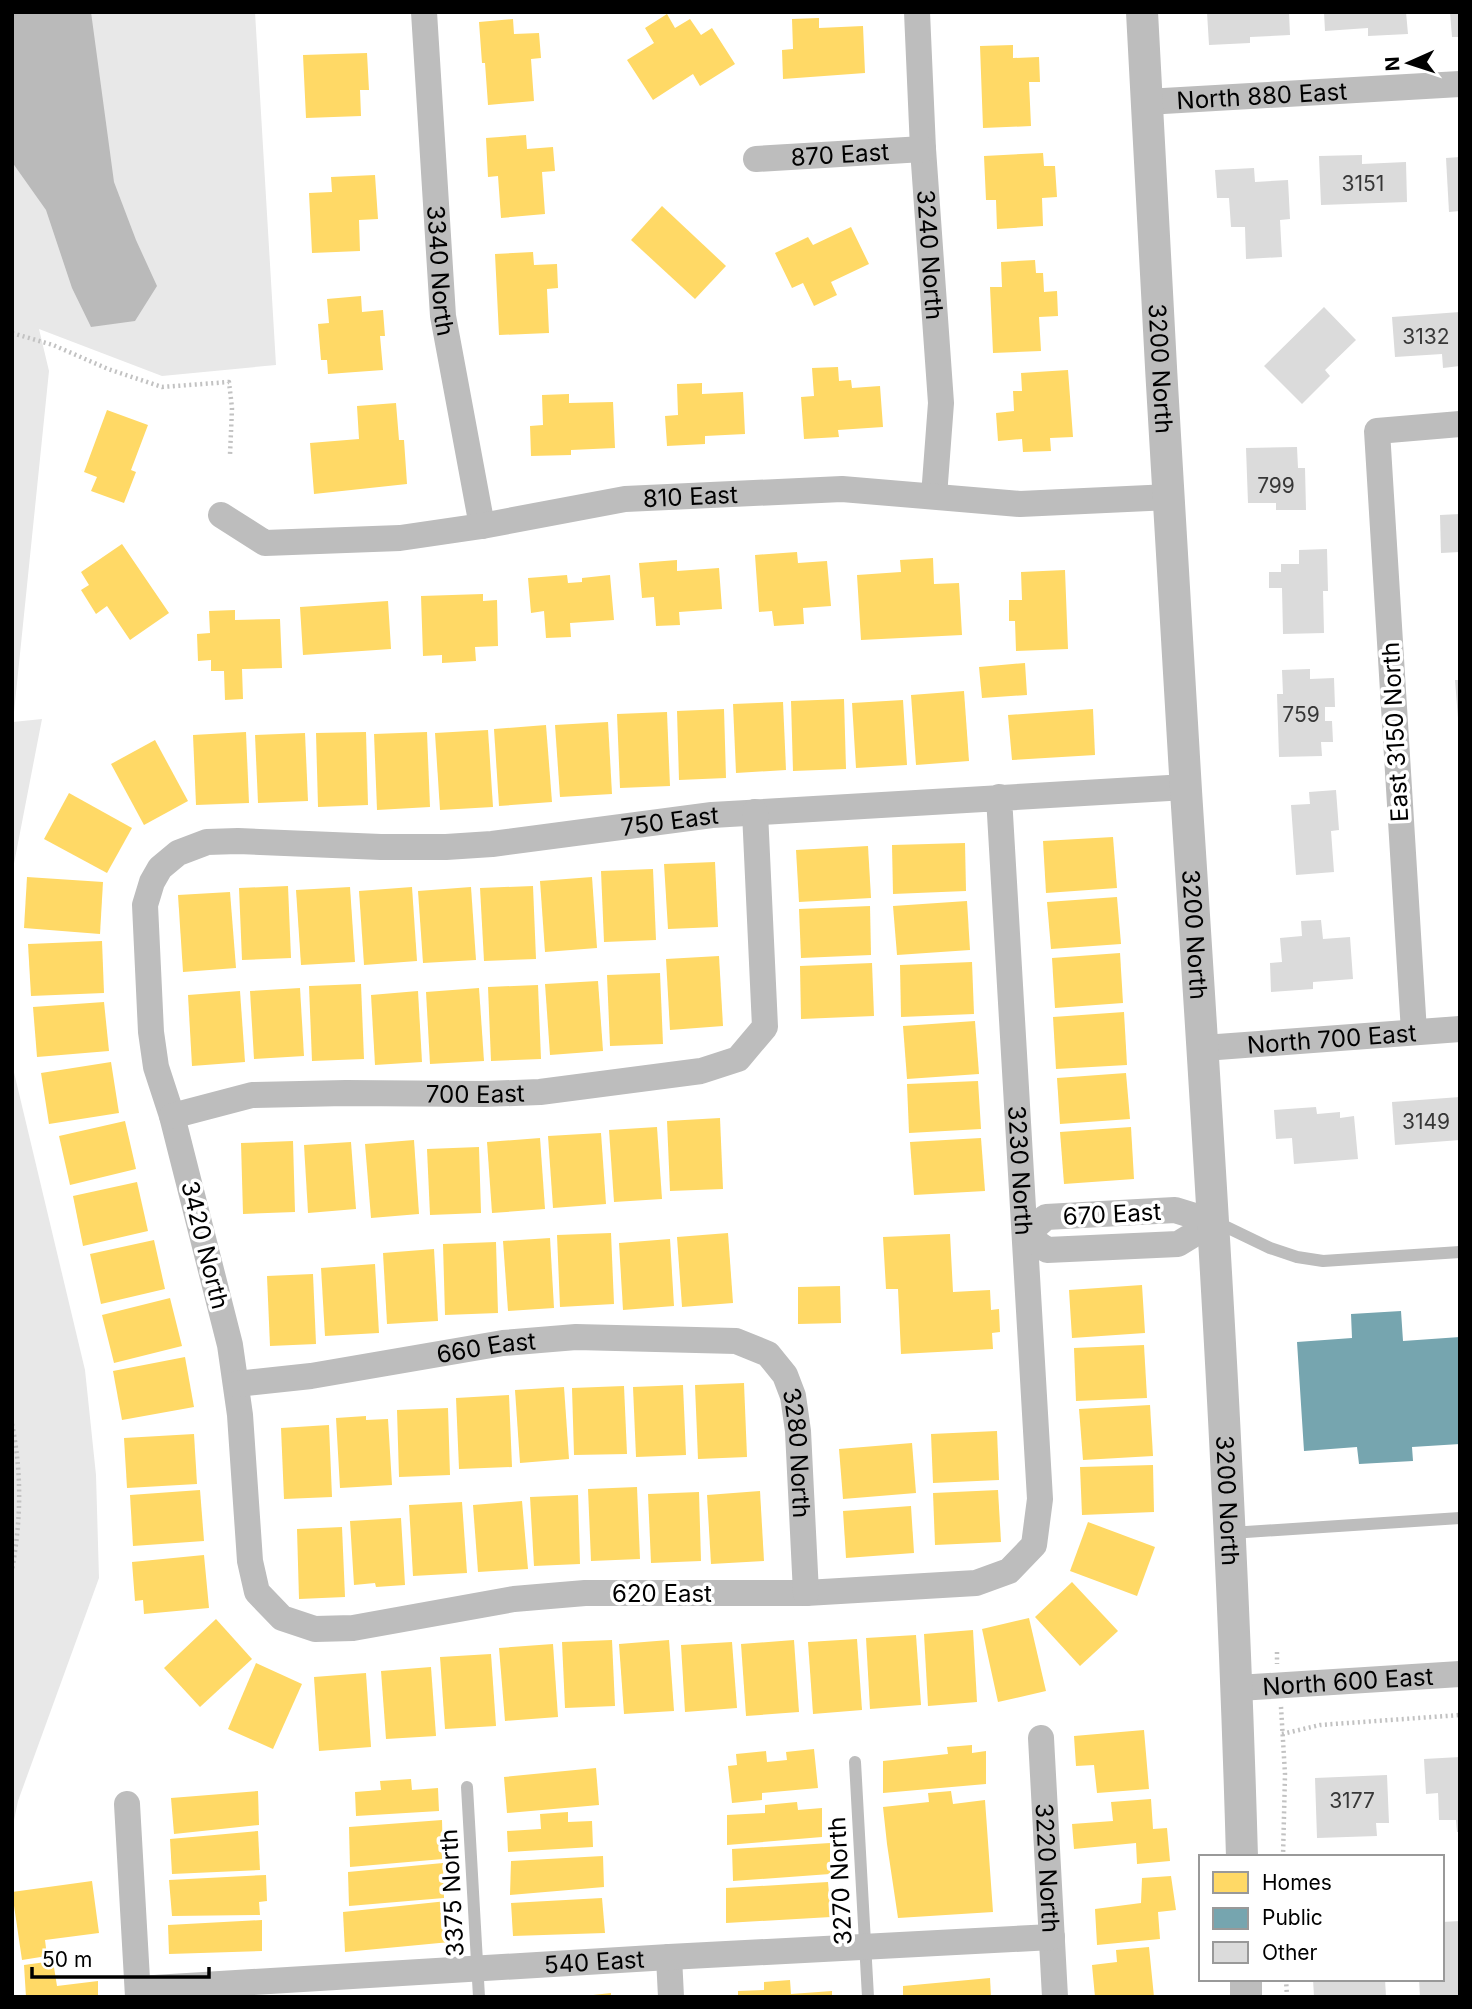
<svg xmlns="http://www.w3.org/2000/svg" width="1472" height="2009" font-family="Inter,sans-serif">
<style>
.green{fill:#e8e8e8}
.water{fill:#bababa}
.homes{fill:#ffd966}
.public{fill:#76a5af}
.building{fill:#dbdbdb}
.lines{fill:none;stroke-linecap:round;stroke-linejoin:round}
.path{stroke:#c2c2c2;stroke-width:4.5;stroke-dasharray:2 3.5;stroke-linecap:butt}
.service{stroke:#bdbdbd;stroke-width:12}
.minor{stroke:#bdbdbd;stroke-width:26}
.tertiary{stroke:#bdbdbd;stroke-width:32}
.labels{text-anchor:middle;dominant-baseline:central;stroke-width:7;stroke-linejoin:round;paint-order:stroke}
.number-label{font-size:21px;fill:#373737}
.street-label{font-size:24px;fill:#000;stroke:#fff}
</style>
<rect width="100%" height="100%" fill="#fff"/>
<g class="green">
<path d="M12,12H255L276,365L162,376L39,329L49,371L13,722L42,719L12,874Z"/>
<path d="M12,1064L85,1370L96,1475L99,1578L18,1801L12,1830Z"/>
</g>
<path class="water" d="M12,12H91L114,182L136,240L157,286L135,321L91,327L72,288L46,210L12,162Z"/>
<g class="homes">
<path d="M667,14L675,28L690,19L701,35L712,28L735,64L700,86L693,74L653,100L627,60L654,43L645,28Z"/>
<path d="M819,18V28L863,26L865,73L783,79L782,50L793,49L792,19Z"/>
<path d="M513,19L514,34L539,33L541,58L531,59L534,101L488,105L485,63H482L479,22Z"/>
<path d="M1013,45V58L1039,57L1040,82H1029L1031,126L983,128L980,46Z"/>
<path d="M367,53L369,90H360L361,116L306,118L303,55Z"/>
<path d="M526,135L527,149L553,147L555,171L542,172L545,214L501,218L498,176L488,177L486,138Z"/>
<path d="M1043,153L1044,166H1055L1057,197L1042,198L1043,226L997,229L996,200H986L984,156Z"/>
<path d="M375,175L378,219L359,220L360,251L312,253L309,193L332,192L331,177Z"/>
<path d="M662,206L726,266L695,299L631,240Z"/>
<path d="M851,227L869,264L831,282L837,295L814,306L803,283L792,288L775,253L808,237L813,245Z"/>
<path d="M533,252L534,265L557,264L558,288L547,289L549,333L499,335L495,254Z"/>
<path d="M1035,260L1036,273H1043L1044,292L1057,291L1058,316L1039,317L1041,351L993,353L990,287H1002L1001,262Z"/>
<path d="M361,296L362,312L383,310L385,336H380L383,370L328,374L327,360H321L318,324L329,323L327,299Z"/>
<path d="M838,367L839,381L851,380L852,388L880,386L883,427L838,430L839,437L804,439L801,397L814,396L812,368Z"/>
<path d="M1068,370L1073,437L1050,438L1051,451L1023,452L1022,439L998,441L996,413L1014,411L1013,391H1022L1021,373Z"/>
<path d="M702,383V394L743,392L745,434L705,436V444L667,446L665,416L678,415L677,384Z"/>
<path d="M569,394V403L613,402L615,448L571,450V455L531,456L530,426L543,425L542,395Z"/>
<path d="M396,403L399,440H404L407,484L314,494L310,443L359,439L357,406Z"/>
<path d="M107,410L148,425L131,470L136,472L124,503L91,491L97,477L84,472Z"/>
<path d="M122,544L169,613L130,640L107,606L96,614L81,590L89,585L81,572Z"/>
<path d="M797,552L798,563L827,561L831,606L803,608L804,624L774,626L772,611L759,612L755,555Z"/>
<path d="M933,558L934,584L959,583L962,635L861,640L857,575L901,572L900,560Z"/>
<path d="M677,560V571L719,568L722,609L679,612L680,625L656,626L654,597L642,598L639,563Z"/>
<path d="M1065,570L1068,649L1016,651L1015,621H1009V600H1022L1021,572Z"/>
<path d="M567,575L568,583L582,582V578L610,575L614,620L570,623L571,637L546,638L544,611L531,613L528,578Z"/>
<path d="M483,594V601L497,600L498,646L475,647L476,661L442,663V655L423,656L421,596Z"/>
<path d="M388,601L391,649L303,655L300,607Z"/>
<path d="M235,610V620L280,619L282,668L242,669L243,699L225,700L224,671H211V660L198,661L197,634L210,633L209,611Z"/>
<path d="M1025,663L1027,695L982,698L979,667Z"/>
<path d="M964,691L969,761L916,765L911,695Z"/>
<path d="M844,699L846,769L793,771L791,701Z"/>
<path d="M903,700L907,765L856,768L852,703Z"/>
<path d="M783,702L786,770L736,773L733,704Z"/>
<path d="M724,709L726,778L679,780L677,711Z"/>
<path d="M1093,709L1095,755L1012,760L1008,715Z"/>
<path d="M667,712L670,786L620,788L617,714Z"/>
<path d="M608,722L612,794L560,797L555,725Z"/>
<path d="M546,725L552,802L499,806L494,729Z"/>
<path d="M488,730L493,807L440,810L435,733Z"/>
<path d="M246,732L249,803L196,805L193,735Z"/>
<path d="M366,732L368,805L318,807L316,733Z"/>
<path d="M427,732L430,807L377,810L374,734Z"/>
<path d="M305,733L308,801L258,803L255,735Z"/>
<path d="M155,740L188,801L144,825L111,764Z"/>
<path d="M69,793L132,828L107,873L44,839Z"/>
<path d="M1113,837L1117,888L1046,893L1043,841Z"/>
<path d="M965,843L966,891L893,894L892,845Z"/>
<path d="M868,846L871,898L799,902L796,850Z"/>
<path d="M715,862L718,927L668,929L664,864Z"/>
<path d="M653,869L656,940L604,942L601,871Z"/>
<path d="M27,877L103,882L100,934L24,928Z"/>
<path d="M592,877L597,948L545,952L540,881Z"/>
<path d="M288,886L291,958L242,960L239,888Z"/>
<path d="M533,886L536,959L484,961L480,888Z"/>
<path d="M350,887L355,962L301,965L296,890Z"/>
<path d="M412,887L417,961L364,965L359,891Z"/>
<path d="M471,887L476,960L423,963L418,891Z"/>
<path d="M230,892L236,968L183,972L178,895Z"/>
<path d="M1117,897L1121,944L1051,949L1047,902Z"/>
<path d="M967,901L970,950L897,955L893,906Z"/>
<path d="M870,906L871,955L801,958L799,909Z"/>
<path d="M102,941L104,993L31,996L28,944Z"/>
<path d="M1120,953L1123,1003L1055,1008L1052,958Z"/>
<path d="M719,956L723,1026L670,1030L666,959Z"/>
<path d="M972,962L974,1014L901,1017L900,965Z"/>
<path d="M872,963L874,1016L801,1019L800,966Z"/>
<path d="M660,973L663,1044L610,1046L607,975Z"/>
<path d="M598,981L603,1051L550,1055L545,984Z"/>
<path d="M361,984L364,1059L312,1061L309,986Z"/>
<path d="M538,985L541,1059L491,1061L488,987Z"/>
<path d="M300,988L304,1056L254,1059L250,991Z"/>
<path d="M479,988L484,1061L430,1064L426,992Z"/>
<path d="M240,991L245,1062L192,1066L188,995Z"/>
<path d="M418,991L422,1062L375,1065L371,995Z"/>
<path d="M104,1002L109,1051L37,1057L33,1007Z"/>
<path d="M1124,1012L1127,1065L1056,1069L1053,1017Z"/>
<path d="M975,1021L979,1074L907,1079L903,1026Z"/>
<path d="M111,1062L119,1113L49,1124L41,1073Z"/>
<path d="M1126,1073L1130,1119L1060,1124L1057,1078Z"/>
<path d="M978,1081L981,1129L909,1133L907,1084Z"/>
<path d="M720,1118L723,1189L670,1191L667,1121Z"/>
<path d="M125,1121L136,1169L70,1185L59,1136Z"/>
<path d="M657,1127L662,1199L614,1202L609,1130Z"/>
<path d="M1131,1127L1134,1179L1064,1184L1060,1132Z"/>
<path d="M601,1133L606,1204L553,1208L548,1136Z"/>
<path d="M540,1138L545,1209L492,1213L487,1142Z"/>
<path d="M981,1138L985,1191L914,1195L910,1142Z"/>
<path d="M414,1140L419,1214L371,1218L365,1144Z"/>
<path d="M293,1141L295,1212L243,1214L241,1143Z"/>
<path d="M351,1142L356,1209L308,1213L304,1145Z"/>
<path d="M479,1147L481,1213L430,1215L427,1149Z"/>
<path d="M137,1182L148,1231L83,1246L73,1196Z"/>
<path d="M611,1233L614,1304L560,1307L557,1235Z"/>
<path d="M728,1233L733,1303L682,1307L677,1237Z"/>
<path d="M950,1234L953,1292L990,1290L991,1310L999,1309L1000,1332L992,1333L993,1349L901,1354L898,1289H886L883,1237Z"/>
<path d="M550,1238L554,1308L508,1311L503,1241Z"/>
<path d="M670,1239L674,1306L623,1310L619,1243Z"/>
<path d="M154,1240L165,1289L101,1304L90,1254Z"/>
<path d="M496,1242L498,1313L445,1315L443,1244Z"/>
<path d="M434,1249L438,1321L387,1324L383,1253Z"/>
<path d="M375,1264L379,1333L325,1336L321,1268Z"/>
<path d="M313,1274L316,1344L270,1346L267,1276Z"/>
<path d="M1142,1285L1145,1333L1072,1338L1069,1290Z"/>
<path d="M840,1286L841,1323L798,1324V1287Z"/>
<path d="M170,1298L182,1346L114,1363L102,1315Z"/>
<path d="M1144,1345L1147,1398L1076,1401L1074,1348Z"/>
<path d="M185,1357L194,1407L122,1420L113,1371Z"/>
<path d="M744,1383L747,1457L698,1459L695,1385Z"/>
<path d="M683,1385L686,1455L636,1457L633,1387Z"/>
<path d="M624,1386L627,1454L574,1455L572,1388Z"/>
<path d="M564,1387L569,1459L520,1463L515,1390Z"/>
<path d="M509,1395L512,1467L459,1469L456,1398Z"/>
<path d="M1150,1405L1153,1456L1083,1460L1079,1409Z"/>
<path d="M448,1408L450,1475L399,1477L397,1410Z"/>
<path d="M366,1416V1420L388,1419L392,1485L340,1488L336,1418Z"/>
<path d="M329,1425L332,1497L284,1499L281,1428Z"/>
<path d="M997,1431L999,1480L933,1483L931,1434Z"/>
<path d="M194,1434L197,1484L127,1488L124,1438Z"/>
<path d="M912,1443L916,1493L843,1499L839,1449Z"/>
<path d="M1153,1465L1154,1512L1082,1515L1080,1467Z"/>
<path d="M637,1487L640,1559L591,1561L588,1489Z"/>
<path d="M200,1490L204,1541L133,1546L130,1495Z"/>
<path d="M998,1490L1001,1542L935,1545L933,1493Z"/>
<path d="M760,1491L764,1561L711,1564L707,1495Z"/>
<path d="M699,1492L701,1561L651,1563L648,1494Z"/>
<path d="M578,1495L580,1564L534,1566L530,1497Z"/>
<path d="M522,1501L528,1569L478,1572L473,1505Z"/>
<path d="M462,1502L467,1573L413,1576L409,1505Z"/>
<path d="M911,1506L914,1553L846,1558L843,1511Z"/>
<path d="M401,1518L405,1585L376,1587L375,1583L354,1585L350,1521Z"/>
<path d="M1088,1522L1155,1547L1137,1596L1070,1571Z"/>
<path d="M342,1527L345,1597L299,1599L297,1529Z"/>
<path d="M204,1555L209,1608L144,1614L143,1600L135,1601L132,1562Z"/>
<path d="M1072,1582L1118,1631L1080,1666L1035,1617Z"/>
<path d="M1029,1618L1046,1691L998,1702L982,1629Z"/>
<path d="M216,1619L252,1659L200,1707L164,1668Z"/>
<path d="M973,1630L977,1702L928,1706L924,1634Z"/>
<path d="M916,1635L921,1705L870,1709L866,1638Z"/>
<path d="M857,1639L862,1710L813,1714L808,1642Z"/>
<path d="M612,1640L615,1706L565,1708L562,1642Z"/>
<path d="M669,1640L674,1711L624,1714L619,1644Z"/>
<path d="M794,1640L799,1712L746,1716L741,1644Z"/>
<path d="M732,1642L737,1708L685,1712L681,1645Z"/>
<path d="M553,1644L558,1717L505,1721L499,1648Z"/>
<path d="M491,1654L496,1726L445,1729L440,1657Z"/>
<path d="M256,1663L302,1684L273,1749L228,1729Z"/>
<path d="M431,1667L436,1736L386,1739L381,1671Z"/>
<path d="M366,1673L371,1747L319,1751L314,1677Z"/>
<path d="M1144,1730L1149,1789L1097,1793L1094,1765L1076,1766L1074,1736Z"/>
<path d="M972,1745V1753L986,1751V1784L883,1793V1761L948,1754L947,1747Z"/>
<path d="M814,1749L818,1788L762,1793V1800L732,1803L728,1766L737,1765L736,1754L766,1751L767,1762L787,1760L786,1752Z"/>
<path d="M596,1768L599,1805L507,1813L504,1777Z"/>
<path d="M411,1779L412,1790L438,1788L439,1811L356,1816L355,1792L381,1790L380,1781Z"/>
<path d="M258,1791L259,1825L174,1834L171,1798Z"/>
<path d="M951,1791L953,1804L985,1800L993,1912L898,1918L887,1844L883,1807L929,1802L928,1793Z"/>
<path d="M1151,1799L1153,1829L1167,1828L1170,1861L1137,1864L1136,1843L1074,1849L1072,1824L1113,1821L1111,1802Z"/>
<path d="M797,1802L798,1810L822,1808V1837L727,1845V1815L765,1813V1805Z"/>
<path d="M568,1812V1822L592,1821L593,1847L508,1852L507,1831L541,1829L540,1814Z"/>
<path d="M442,1820L443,1859L350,1867L349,1827Z"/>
<path d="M258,1831L260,1870L172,1874L170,1839Z"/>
<path d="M830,1843V1874L733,1881L732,1849Z"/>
<path d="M603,1856L604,1887L510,1895L511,1861Z"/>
<path d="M443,1863L444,1898L349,1906L348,1872Z"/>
<path d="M266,1875L267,1901L259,1902L260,1915L172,1916L169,1880Z"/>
<path d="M1171,1876L1176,1910L1158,1912L1160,1939L1097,1945L1095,1909L1141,1903L1142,1878Z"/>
<path d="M92,1881L99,1933L45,1940L47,1956L22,1960L12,1892Z"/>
<path d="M828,1882L831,1917L726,1923V1888Z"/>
<path d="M602,1898L605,1933L513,1936L511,1903Z"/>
<path d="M447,1901L450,1942L345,1952L343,1912Z"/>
<path d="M262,1920V1951L169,1954L168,1925Z"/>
<path d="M1149,1947L1154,1997H1095L1092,1965L1117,1962L1116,1950Z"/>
<path d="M53,1961L57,1986L98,1981V1997H26L24,1965Z"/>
<path d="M990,1978L991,1997H903V1986Z"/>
<path d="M790,1980L791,1994L832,1991V1997H738V1991L764,1990V1982Z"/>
<path d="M611,1993V1997H593V1995Z"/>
</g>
<path class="public" d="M1401,1311L1403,1341L1460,1337V1444L1412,1447L1413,1461L1359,1464L1357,1447L1304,1451L1297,1342L1352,1338L1351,1314Z"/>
<g class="building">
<path d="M1207,12H1289L1290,35L1250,37V43L1209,45Z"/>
<path d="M1324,12H1406L1408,34L1368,36V28L1325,31Z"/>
<path d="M1450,12H1460V37H1452Z"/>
<path d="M1362,155V164L1406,162L1407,202L1321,205L1319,156Z"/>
<path d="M1460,157V211L1449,212L1446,158Z"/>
<path d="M1254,168L1255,182L1288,180L1290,219L1280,220L1282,257L1246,259L1245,227H1231L1229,198H1217L1215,170Z"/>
<path d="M1324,307L1356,340L1325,370L1330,376L1302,404L1264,366Z"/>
<path d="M1460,312V366L1443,368L1442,354L1395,357L1392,317Z"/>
<path d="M1297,447L1298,468H1305L1306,510H1276V503H1248L1246,448Z"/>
<path d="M1460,514V552L1441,553L1440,515Z"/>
<path d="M1327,549L1328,591H1323L1324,633L1283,634L1282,588H1269V572H1281V564H1299V550Z"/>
<path d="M1310,669V679L1334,678L1335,707H1325V721H1332L1333,742H1321L1322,756L1279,757L1277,694H1283L1282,670Z"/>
<path d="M1455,680H1460V718H1458Z"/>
<path d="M1336,790L1339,830L1331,831L1334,872L1296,875L1291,805L1310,804L1309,792Z"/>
<path d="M1321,920L1323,939L1350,937L1353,979L1313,982V989L1271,992L1270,963L1282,962L1280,938L1302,936L1301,921Z"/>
<path d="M1460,1097V1140L1395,1145L1392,1102Z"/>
<path d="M1316,1107L1317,1114L1340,1112V1118L1354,1116L1358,1159L1294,1164L1292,1138L1276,1139L1274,1110Z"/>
<path d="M1460,1757V1832H1457L1456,1820H1439L1438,1793L1426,1794L1424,1759Z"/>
<path d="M1387,1775L1389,1823H1376L1377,1836L1317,1838L1315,1778Z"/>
<path d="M1460,1921V1997H1420L1419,1979H1442V1922Z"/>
<path d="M1313,1979H1385L1386,1997H1314Z"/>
</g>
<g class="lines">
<g class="path">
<path d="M12,333L53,345L108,369L162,387L229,382L232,408L230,455"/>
<path d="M12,1424C22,1473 21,1521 12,1570"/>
<path d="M1277,1652V1664"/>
<path d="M1281,1707L1285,1774L1283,1857"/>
<path d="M1282,1734L1320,1725L1460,1715"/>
<path d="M1286,1979L1287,1997"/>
</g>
<g class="service">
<path d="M1216,1222L1270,1248L1297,1257L1323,1261L1460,1252"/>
<path d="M1231,1533L1460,1518"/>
<path d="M855,1762L868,1997"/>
<path d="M467,1787L479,1997"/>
</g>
<g class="minor">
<path id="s1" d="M424,12L443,316L482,526"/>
<path id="s2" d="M917,12L923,149L941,403L934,496"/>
<path id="s3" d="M1146,102L1460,84"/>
<path id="s4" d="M756,159L923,149"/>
<path id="s5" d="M221,515L265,543L400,538L482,526L625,499L842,489L1020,504L1170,497"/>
<path id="s6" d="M999,797L1040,1499L1034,1545L1009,1571L976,1583L806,1593H585L514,1599L353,1628L315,1629L282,1618L257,1592L250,1561L240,1415L230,1345L172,1116L156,1067L151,1032L145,905L152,882L160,868L178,853L207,842L238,841L381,847H446L492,844L712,815L1186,787"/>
<path d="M1414,1032L1377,431L1460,424"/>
<path id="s7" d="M1204,1048L1460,1029"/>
<path id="s8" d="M172,1116L252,1095L346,1093L485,1094L540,1092L701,1071L738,1059L765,1027L755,812"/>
<path d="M1175,1210L1214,1222L1178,1244L1047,1250L1026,1235L1046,1217Z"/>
<path id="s9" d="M237,1384L311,1376L503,1343L576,1337L736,1341L768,1354L785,1375L793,1396L798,1431L806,1593"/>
<path id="s10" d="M1238,1688L1460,1674"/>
<path id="s11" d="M1041,1738L1055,1997"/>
<path d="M127,1804L138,1997"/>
<path d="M669,1957L671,1997"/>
<path id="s12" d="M138,1989L669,1957L1052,1937"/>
</g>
<g class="tertiary">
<path id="s13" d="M1142,12C1156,272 1169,531 1186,791C1209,1146 1232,1501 1242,1857"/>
<path d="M1246,1979V1997"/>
</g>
</g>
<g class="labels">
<g class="number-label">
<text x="1363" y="183">3151</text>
<text x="1426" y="336">3132</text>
<text x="1276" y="485">799</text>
<text x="1301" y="714">759</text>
<text x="1426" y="1121">3149</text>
<text x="1352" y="1800">3177</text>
</g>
<g class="street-label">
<text stroke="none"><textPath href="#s3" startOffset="116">North 880 East</textPath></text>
<text stroke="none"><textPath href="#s4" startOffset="84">870 East</textPath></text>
<text stroke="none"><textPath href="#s2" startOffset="243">3240 North</textPath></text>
<text stroke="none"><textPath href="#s1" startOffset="259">3340 North</textPath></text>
<text stroke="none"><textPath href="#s13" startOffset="357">3200 North</textPath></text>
<text stroke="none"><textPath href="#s5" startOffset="481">810 East</textPath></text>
<text transform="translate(1395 732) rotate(-93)">East 3150 North</text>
<text stroke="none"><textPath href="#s6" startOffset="2814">750 East</textPath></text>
<text stroke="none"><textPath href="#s13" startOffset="924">3200 North</textPath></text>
<text stroke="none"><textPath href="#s7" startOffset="128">North 700 East</textPath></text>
<text stroke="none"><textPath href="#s8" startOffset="306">700 East</textPath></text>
<text stroke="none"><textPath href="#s6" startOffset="374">3230 North</textPath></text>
<text transform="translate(1112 1214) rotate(-3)">670 East</text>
<text transform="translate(205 1245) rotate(76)">3420 North</text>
<text stroke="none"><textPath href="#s9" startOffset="252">660 East</textPath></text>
<text stroke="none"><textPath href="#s9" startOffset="644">3280 North</textPath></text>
<text stroke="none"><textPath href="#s13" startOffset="1491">3200 North</textPath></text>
<text x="662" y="1593">620 East</text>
<text stroke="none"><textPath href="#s10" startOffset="110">North 600 East</textPath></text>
<text stroke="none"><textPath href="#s11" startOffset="130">3220 North</textPath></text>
<text transform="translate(840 1881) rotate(-93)">3270 North</text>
<text transform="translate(452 1893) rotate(-93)">3375 North</text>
<text stroke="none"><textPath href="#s12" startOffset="457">540 East</textPath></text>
</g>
</g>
<rect width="1472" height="2009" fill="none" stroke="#000000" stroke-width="28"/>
<rect x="1199" y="1855" width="245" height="126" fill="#ffffff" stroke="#999999" stroke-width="2"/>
<rect x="1213" y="1872" width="35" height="21" fill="#ffd966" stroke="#999999" stroke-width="2"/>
<text x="1262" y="1890" font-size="21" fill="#000000">Homes</text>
<rect x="1213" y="1908" width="35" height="21" fill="#76a5af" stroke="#999999" stroke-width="2"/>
<text x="1262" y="1925" font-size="21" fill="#000000">Public</text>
<rect x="1213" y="1942" width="35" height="21" fill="#dbdbdb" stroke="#999999" stroke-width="2"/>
<text x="1262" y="1960" font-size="21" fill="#000000">Other</text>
<g transform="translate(1409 63) rotate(267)" stroke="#ffffff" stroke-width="5" paint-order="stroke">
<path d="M0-5L12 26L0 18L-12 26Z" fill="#000000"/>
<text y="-10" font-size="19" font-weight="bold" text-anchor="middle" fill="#000000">N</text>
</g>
<path d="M32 1967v10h177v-10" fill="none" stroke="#000000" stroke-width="3.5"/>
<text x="42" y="1967" font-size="21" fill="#000000" stroke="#ffffff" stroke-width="5" paint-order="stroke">50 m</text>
</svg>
